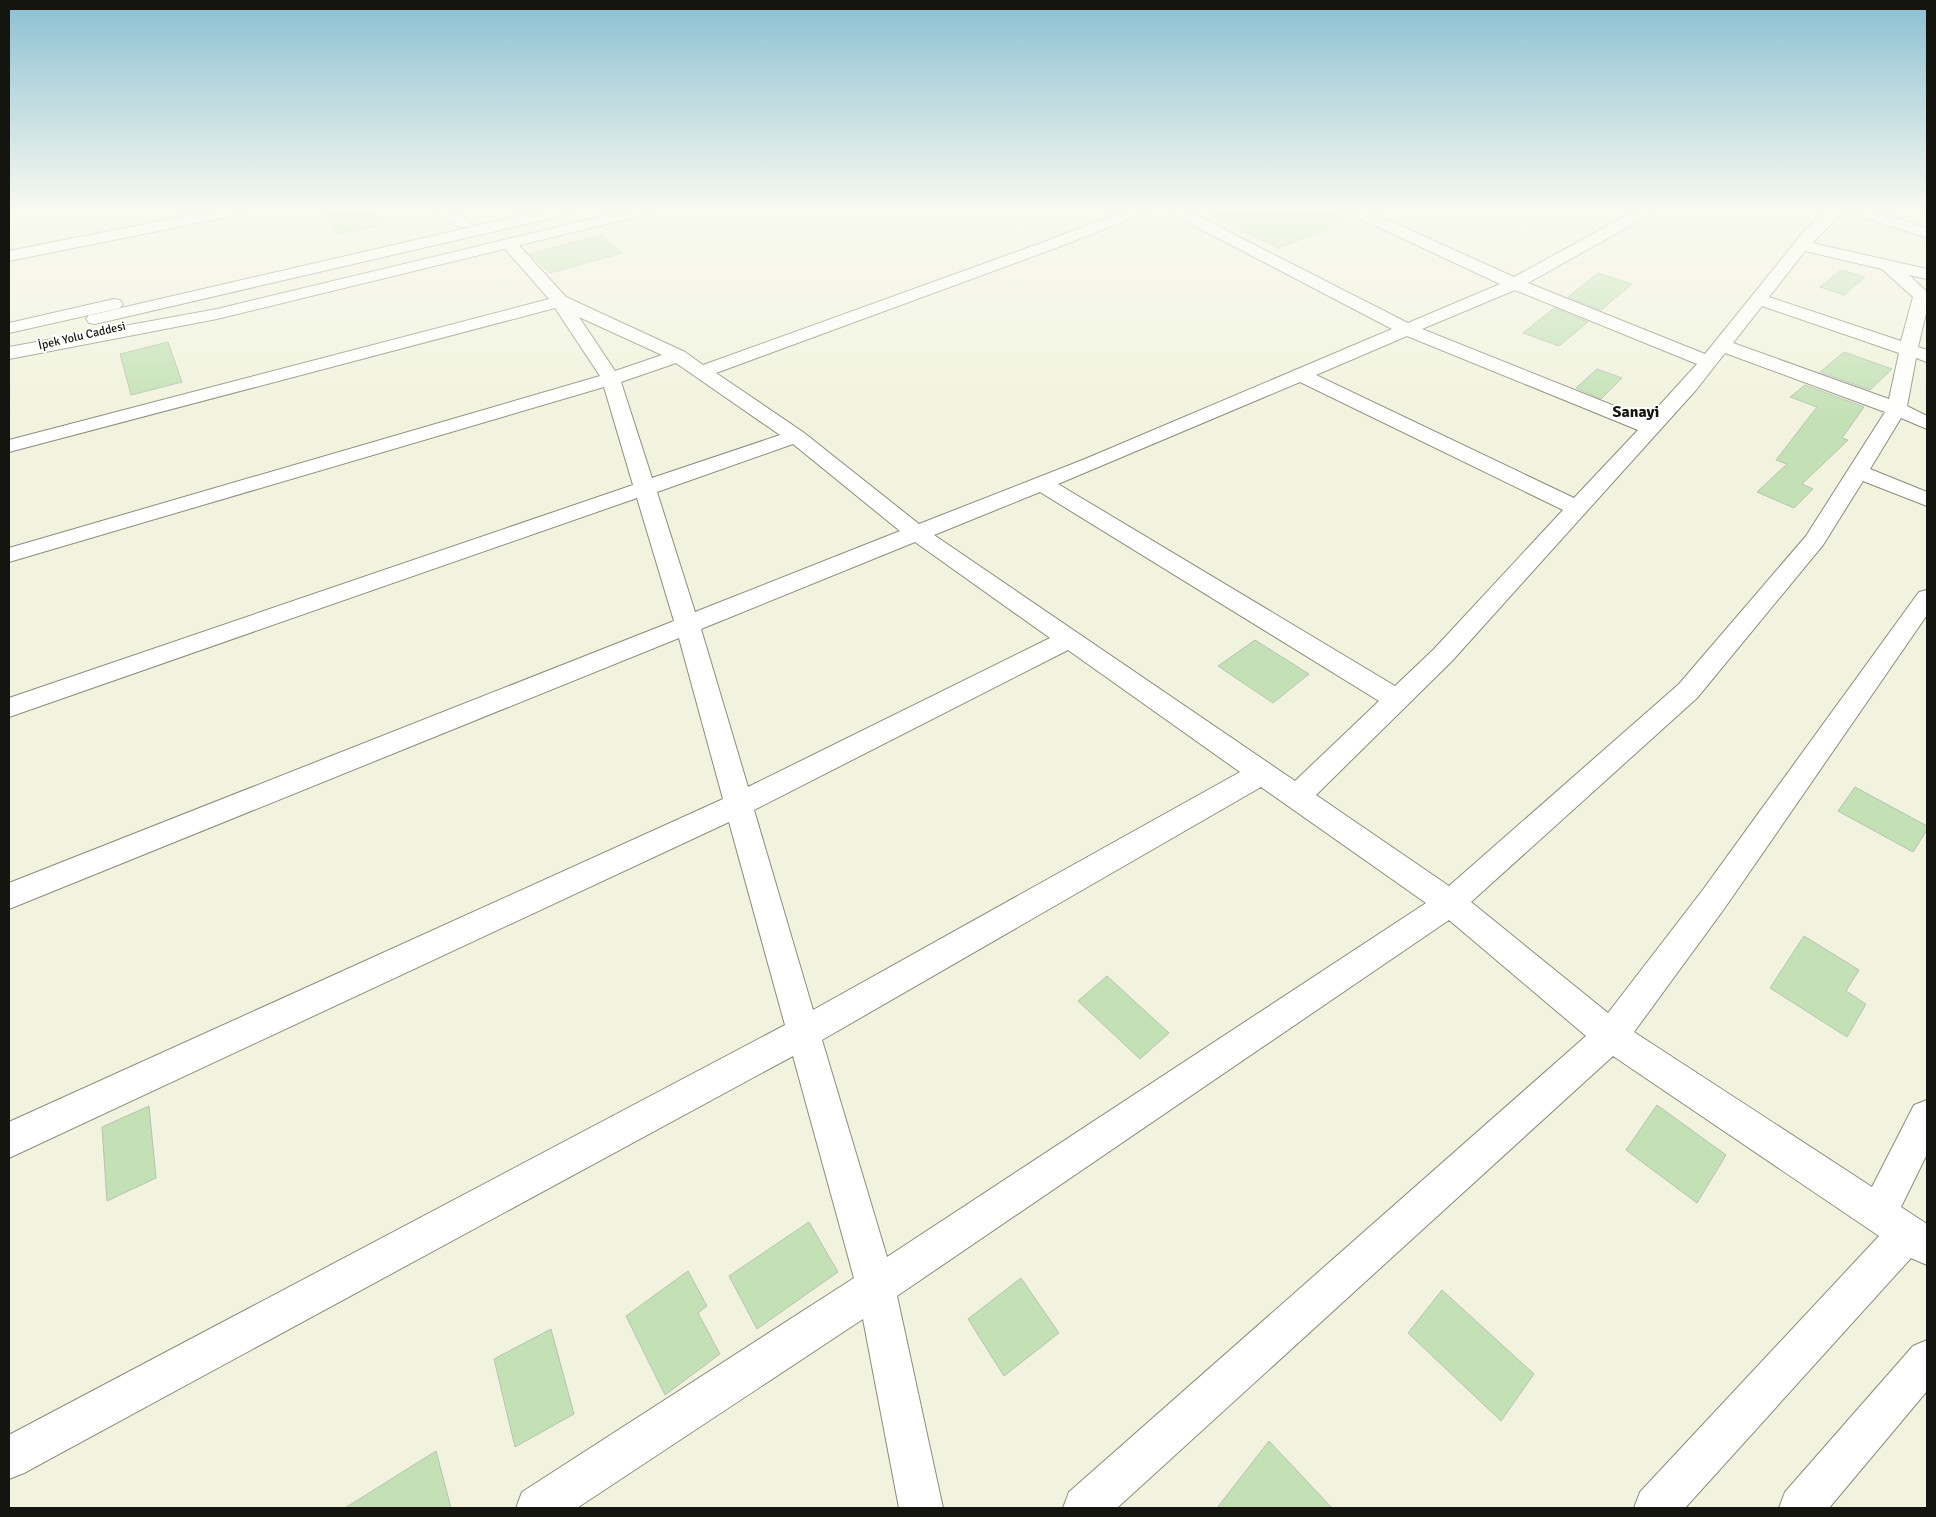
<svg xmlns="http://www.w3.org/2000/svg" width="1936" height="1517" font-family="Signika,sans-serif">
<style>
.building{fill:#c3e1b5;stroke:#b7c3b1}
.lines{fill:none;stroke-linecap:round;stroke-linejoin:round}
.minor-casing{stroke:#8b8e7b;stroke-width:2}
.highway-casing{stroke:#8b8e7b;stroke-width:2}
.minor{fill:#fff;fill-rule:evenodd}
.highway{fill:#fff;fill-rule:evenodd}
.labels{text-anchor:middle;dominant-baseline:central;stroke-width:4;stroke-linejoin:round;paint-order:stroke}
.far-street-label{font-size:12px;fill:#14150e;stroke:#fff}
.far-district-label{font-size:16px;font-weight:bold;fill:#14150e;stroke:#fff}
</style>
<rect width="100%" height="100%" fill="#f1f3de"/>
<g class="building">
<path d="M361,208H373L382,225L336,234L327,215Z"/>
<path d="M1196,208H1320L1350,221L1278,248Z"/>
<path d="M601,235L622,253L550,273L529,254Z"/>
<path d="M1841,270L1865,277L1844,295L1820,287Z"/>
<path d="M1598,273L1632,284L1601,310L1568,297Z"/>
<path d="M1554,308L1588,322L1559,346L1523,333Z"/>
<path d="M168,342L182,382L131,395L120,354Z"/>
<path d="M1844,352L1892,369L1870,390L1820,372Z"/>
<path d="M1597,369L1622,378L1601,399L1576,388Z"/>
<path d="M1805,385L1864,407L1842,438L1848,440L1802,484L1813,489L1794,508L1757,492L1787,464L1776,460L1817,407L1790,397Z"/>
<path d="M1255,640L1309,674L1273,703L1218,666Z"/>
<path d="M1855,787L1927,826V830L1913,852L1838,811Z"/>
<path d="M1804,936L1859,970L1846,991L1866,1004L1847,1037L1770,988Z"/>
<path d="M1107,976L1169,1033L1140,1059L1078,1001Z"/>
<path d="M1657,1105L1726,1155L1697,1203L1626,1150Z"/>
<path d="M149,1106L156,1178L107,1201L102,1127Z"/>
<path d="M809,1222L838,1272L757,1329L729,1276Z"/>
<path d="M688,1271L707,1306L698,1313L720,1354L665,1395L626,1316Z"/>
<path d="M1021,1278L1059,1333L1004,1376L968,1319Z"/>
<path d="M1442,1290L1534,1374L1501,1421L1408,1333Z"/>
<path d="M551,1329L574,1414L515,1447L494,1359Z"/>
<path d="M1269,1441L1332,1508H1217Z"/>
<path d="M436,1451L451,1508H345Z"/>
</g>
<g class="lines">
<defs>
<g id="minor">
<path d="M9,208H24L21,211L9,214Z"/>
<path d="M225,208H255L252,211L247,213L9,261V251Z"/>
<path d="M429,208H448L472,224L470,227H458Z"/>
<path d="M1132,208H1153L1150,211L1056,248L716,373L803,432L919,524L1085,459L1392,329L1166,211L1163,208H1182L1408,323L1500,284L1344,211L1341,208H1361L1514,277L1640,208H1659L1656,211L1528,283L1705,354L1805,230L1829,208H1864L1927,228V238L1844,211L1812,243L1927,269V279L1909,275L1927,292V309L1918,347L1927,350V362L1916,358L1907,406L1927,416V429L1901,418L1870,469L1927,492V506L1863,481L1823,545L1697,698L1471,902L1608,1013L1702,891L1919,592L1927,590V615L1724,909L1634,1032L1872,1187L1914,1105L1927,1100V1154L1901,1207L1927,1224V1265L1911,1258L1685,1508H1634L1640,1492L1879,1236L1613,1056L1117,1508H1063L1069,1492L1586,1036L1449,920L897,1296L943,1508H899L863,1319L577,1508H516L522,1492L854,1278L793,1056L24,1473L9,1479V1435L785,1025L729,822L9,1158V1122L723,799L679,638L9,909V883L674,621L637,498L9,717V698L633,485L604,387L9,562V548L600,376L555,308L9,452V440L549,299L500,243L502,240H514L566,297L685,352L703,365L1044,242ZM1805,251L1882,269L1913,297L1901,341L1769,297ZM1515,290L1697,364L1647,419L1422,329ZM1762,306L1899,353L1889,399L1733,343ZM579,317L662,355L615,371ZM1407,336L1638,430L1574,498L1316,375ZM1725,353L1885,412L1806,536L1679,684L1449,886L1316,795L1452,661L1696,390ZM676,363L780,435L652,478L621,382ZM1300,382L1563,510L1434,649L1395,686L1058,484ZM793,444L900,531L695,612L657,492ZM1040,492L1379,701L1295,781L934,535ZM915,542L1050,638L748,787L701,629ZM1068,650L1240,772L813,1010L754,810ZM1261,787L1426,903L887,1257L822,1040Z"/>
<path d="M1927,1340V1391L1829,1508H1779L1785,1492L1913,1346Z"/>
</g>
<g id="highway">
<path d="M554,208H581L578,211L573,213L95,324L89,323L86,319L89,315L95,314Z"/>
<path d="M637,208H663L660,211L217,319L9,359V347L217,309Z"/>
<path d="M114,299L120,300L123,304L120,308L9,333V323Z"/>
</g>
</defs>
<use href="#minor" class="minor-casing"/>
<use href="#highway" class="highway-casing"/>
<use href="#minor" class="minor"/>
<use href="#highway" class="highway"/>
</g>
<linearGradient id="sky" x2="0" y2="1"><stop stop-color="#8bc0d3"/><stop offset="0.5" stop-color="#f9faf0"/><stop offset="1" stop-color="#f9faf0" stop-opacity="0"/></linearGradient>
<rect width="1936" height="420" fill="url(#sky)"/>
<g class="labels">
<g class="far-street-label">
<text transform="translate(82 336) rotate(-13)">İpek Yolu Caddesi</text>
</g>
<g class="far-district-label">
<text x="1636" y="412">Sanayi</text>
</g>
</g>
<rect width="1936" height="1517" fill="none" stroke="#14150e" stroke-width="20"/>
</svg>
